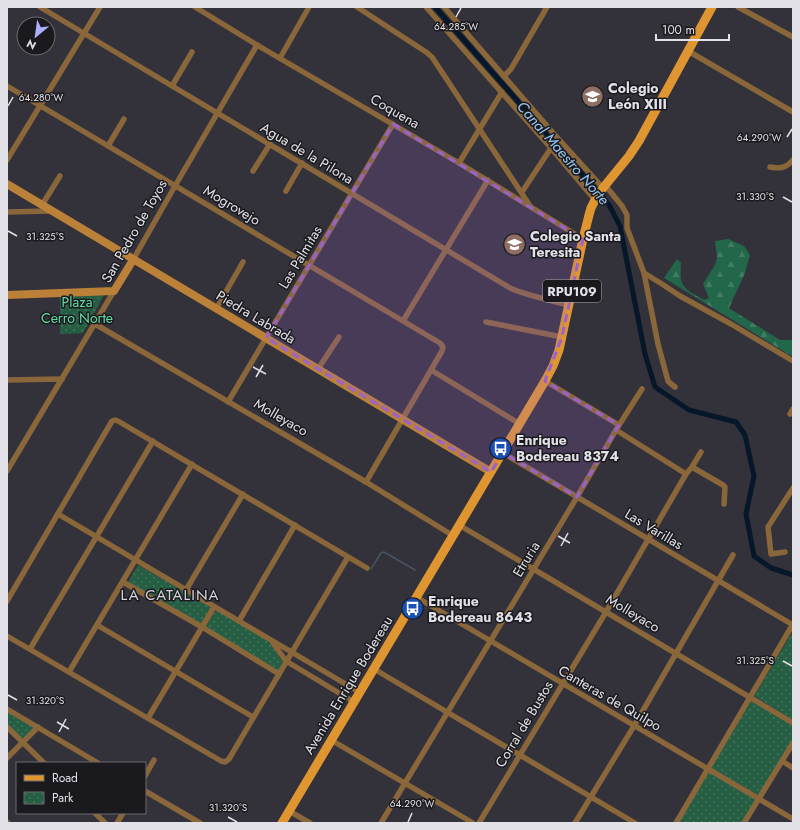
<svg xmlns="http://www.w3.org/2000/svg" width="800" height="830" font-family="Jost,sans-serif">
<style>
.forest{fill:url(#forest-firs)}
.park{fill:url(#park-dots)}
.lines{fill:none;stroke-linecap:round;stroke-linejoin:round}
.stream{stroke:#475462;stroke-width:1.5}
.canal{stroke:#051729;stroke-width:5}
.street{stroke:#8a663b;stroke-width:5.5}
.secondary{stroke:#bb8138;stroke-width:8}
.primary{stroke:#e09630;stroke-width:9}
.marked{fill:#9a62cb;fill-opacity:0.2;stroke:#9a62cb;stroke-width:3;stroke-dasharray:8 5;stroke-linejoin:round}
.ticks{fill:none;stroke:#e2e1e7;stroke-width:1.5}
.labels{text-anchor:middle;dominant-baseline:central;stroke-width:3;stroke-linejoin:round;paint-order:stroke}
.shield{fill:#1a1a1e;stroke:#a6a5ab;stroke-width:1}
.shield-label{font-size:13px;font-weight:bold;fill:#e2e1e7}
.poi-label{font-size:14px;font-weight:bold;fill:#e2e1e7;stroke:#1a1a1e;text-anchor:start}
.street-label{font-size:14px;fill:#e2e1e7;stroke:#1a1a1e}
.park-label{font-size:14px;fill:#63dca4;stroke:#1a1a1e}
.water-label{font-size:15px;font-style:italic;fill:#95c4f2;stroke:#1a1a1e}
.neighbourhood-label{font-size:15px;letter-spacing:1px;fill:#d7d5e0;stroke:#1a1a1e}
.ticks-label{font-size:10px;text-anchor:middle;fill:#e2e1e7;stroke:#1a1a1e;stroke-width:3;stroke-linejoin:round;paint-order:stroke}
</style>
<defs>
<pattern id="forest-firs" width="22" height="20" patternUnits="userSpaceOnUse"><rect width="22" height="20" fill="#226749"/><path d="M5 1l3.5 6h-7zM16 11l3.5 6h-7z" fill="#427c63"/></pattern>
<pattern id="park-dots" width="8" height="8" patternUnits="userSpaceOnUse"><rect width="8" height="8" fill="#265e44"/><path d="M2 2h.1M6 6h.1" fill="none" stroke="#45755f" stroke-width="1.8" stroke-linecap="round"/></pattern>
</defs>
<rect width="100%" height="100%" fill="#33313a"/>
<path class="forest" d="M728,239L744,246L750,255L745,273L729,308L780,340H793V357L664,278L677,259L681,263C681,269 680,275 681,280C683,290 696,295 704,300L709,298L703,284L715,265L717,257L715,241Z"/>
<g class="park">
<path d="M60,293L104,295L83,333L60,334Z"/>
<path d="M138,565L211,607L200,625L128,582Z"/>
<path d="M216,610L268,640L283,662L278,671L205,627Z"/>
<path d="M793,631V720L754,696Z"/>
<path d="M751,701L793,726V739L759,796L711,768Z"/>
<path d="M7,710L39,729L26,742L7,725Z"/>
<path d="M709,771L756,800L742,823H678Z"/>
</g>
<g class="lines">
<path class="stream" d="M371,569L381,553L384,552L415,570"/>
<path class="canal" d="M435,7L609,205L620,226L645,354L655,387L689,410L736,422L745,435L754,476L746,514L754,556L771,568L793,575"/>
<g class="street">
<path d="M40,7L510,288C528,296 549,300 569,305"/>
<path d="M195,7L257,45L459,163L583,239"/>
<path d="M357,7L426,52L432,57L530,206"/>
<path d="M426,7L551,148L595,200"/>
<path d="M444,7L554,134L603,188"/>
<path d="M738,7L793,37"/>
<path d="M688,51L793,112"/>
<path d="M280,58L309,7"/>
<path d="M504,76L511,69L547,7"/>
<path d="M7,86L440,343L443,347L442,351L366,482"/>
<path d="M172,86L192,52"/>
<path d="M108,146L124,119"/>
<path d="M7,160L100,7"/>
<path d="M459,163L502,92"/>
<path d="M770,167C780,169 786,168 793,160"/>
<path d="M253,171L270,144"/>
<path d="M605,185L622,206L627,215V228L644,273L658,344L668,381L670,383L675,387"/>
<path d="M286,191L302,163"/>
<path d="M522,192L551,148"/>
<path d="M42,205L60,176"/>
<path d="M7,212L50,211"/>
<path d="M133,260L175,186L257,45"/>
<path d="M644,273L662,284L680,296L731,324L793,361"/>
<path d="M216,309L243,262"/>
<path d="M403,321L488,180"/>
<path d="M486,322L562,337"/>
<path d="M95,324L366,482L452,535"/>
<path d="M318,369L339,337"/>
<path d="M431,370L520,424"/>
<path d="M7,380L62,379"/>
<path d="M545,381L619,425"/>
<path d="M228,402L393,124"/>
<path d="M790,414L793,409"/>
<path d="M616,430L686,474"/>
<path d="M503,453L793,625"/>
<path d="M692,467L723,485L725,487L724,504"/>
<path d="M7,471L114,291"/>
<path d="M58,514L359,692"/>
<path d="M459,525L793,723"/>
<path d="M785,552L771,554L768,527L793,488"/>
<path d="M123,582L202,627L279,674"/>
<path d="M186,590L243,494"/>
<path d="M416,597L793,819"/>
<path d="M7,601L112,421L115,420L118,421L367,568"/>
<path d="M239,621L295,525"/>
<path d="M97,625L253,717"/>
<path d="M7,636L221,761L225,762L229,759L348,557"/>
<path d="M273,643L286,661L354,702"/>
<path d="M30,649L153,441"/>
<path d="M374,669L635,823"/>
<path d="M69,672L192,464"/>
<path d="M7,709L98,763"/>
<path d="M148,718L214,607"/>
<path d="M7,727L44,763"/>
<path d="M331,740L473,823"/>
<path d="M7,758L38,727"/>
<path d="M782,761L793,768"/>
<path d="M145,776L154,760"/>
<path d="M145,791L200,823"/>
<path d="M289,811L310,823"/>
<path d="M95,813L105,823"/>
<path d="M7,822L8,823"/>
<path d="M117,823L123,813"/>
<path d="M381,823L577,497L616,430L642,389"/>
<path d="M479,823L606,612L686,474L692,467L701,452"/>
<path d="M575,823L634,726L733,555"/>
<path d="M676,823L793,624"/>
<path d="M744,823L793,743"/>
</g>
<g class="secondary">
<path d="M7,184L491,472"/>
<path d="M7,295L114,291L133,260"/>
</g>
<path class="primary" d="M282,823L545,381L553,366L559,350L583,239L589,215L591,208L595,200L603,188L629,156L639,141L712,7"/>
</g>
<path class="marked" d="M393,124L583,239L562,337L545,381L619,425L577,497L503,453L491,472L266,338Z"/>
<path class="ticks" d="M456,17L461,8M8,106L13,97M787,137L792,129M783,197L792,202M8,231L17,236M253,367L266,374M256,377L263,365M558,536L570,543M561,546L568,533M783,661L792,666M8,695L17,700M57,722L69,729M59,732L66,719M228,817L237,822M408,822L412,813"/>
<defs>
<symbol id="school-disc" viewBox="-11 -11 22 22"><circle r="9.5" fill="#8d6e63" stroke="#1a1a1e"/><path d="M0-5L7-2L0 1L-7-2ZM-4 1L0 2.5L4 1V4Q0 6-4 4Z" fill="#fff"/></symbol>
<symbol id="bus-disc" viewBox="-11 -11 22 22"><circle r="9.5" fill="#1a4fb4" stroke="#1a1a1e"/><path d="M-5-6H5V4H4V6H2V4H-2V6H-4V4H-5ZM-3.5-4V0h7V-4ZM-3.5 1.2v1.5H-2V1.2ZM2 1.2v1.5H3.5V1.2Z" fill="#fff"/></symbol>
</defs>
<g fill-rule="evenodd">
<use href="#school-disc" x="580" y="84" width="25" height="25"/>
<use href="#school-disc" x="502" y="232" width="25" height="25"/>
<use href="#bus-disc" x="488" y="436" width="25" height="25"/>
<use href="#bus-disc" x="400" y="596" width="25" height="25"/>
</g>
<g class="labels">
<rect class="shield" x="543" y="280" width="58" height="22" rx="3"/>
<g class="shield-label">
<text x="572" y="291">RPU109</text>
</g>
<g class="poi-label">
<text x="608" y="88">Colegio<tspan x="608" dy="16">León XIII</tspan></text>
<text x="530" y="236">Colegio Santa<tspan x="530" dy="16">Teresita</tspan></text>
<text x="516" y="440">Enrique<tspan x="516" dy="16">Bodereau 8374</tspan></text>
<text x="428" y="601">Enrique<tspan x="428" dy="16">Bodereau 8643</tspan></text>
</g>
<g class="street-label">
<text transform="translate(395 111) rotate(30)">Coquena</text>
<text transform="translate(307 153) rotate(31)">Agua de la Pilona</text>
<text transform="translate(232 205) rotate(31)">Mogrovejo</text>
<text transform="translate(134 231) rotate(-60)">San Pedro de Toyos</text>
<text transform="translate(300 257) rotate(-59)">Las Palmitas</text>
<text transform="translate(256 317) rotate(31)">Piedra Labrada</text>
<text transform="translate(281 417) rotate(30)">Molleyaco</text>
<text transform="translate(654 529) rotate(31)">Las Varillas</text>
<text transform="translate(526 559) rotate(-59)">Etruria</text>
<text transform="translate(633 613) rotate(31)">Molleyaco</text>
<text transform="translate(348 685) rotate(-59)">Avenida Enrique Bodereau</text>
<text transform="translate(610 698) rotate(30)">Canteras de Quilpo</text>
<text transform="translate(524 724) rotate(-59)">Corral de Bustos</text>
</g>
<g class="park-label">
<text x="77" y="302">Plaza<tspan x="77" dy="16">Cerro Norte</tspan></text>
</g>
<g class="water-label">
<text transform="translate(563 153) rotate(49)">Canal Maestro Norte</text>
</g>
<g class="neighbourhood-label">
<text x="170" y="595">LA CATALINA</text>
</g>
</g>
<g class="ticks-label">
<text x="456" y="30">64.285°W</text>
<text x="41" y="101">64.280°W</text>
<text x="759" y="141">64.290°W</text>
<text x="755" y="200">31.330°S</text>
<text x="45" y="240">31.325°S</text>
<text x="755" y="664">31.325°S</text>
<text x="45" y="704">31.320°S</text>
<text x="412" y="807">64.290°W</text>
<text x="228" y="811">31.320°S</text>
</g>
<rect width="800" height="830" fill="none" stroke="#e2e1e7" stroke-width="16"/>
<rect x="16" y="762" width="130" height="52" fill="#1a1a1e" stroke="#6a6a6e"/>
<rect x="24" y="775" width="20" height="6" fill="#e09630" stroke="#6a6a6e"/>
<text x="52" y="782" font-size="12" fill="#e2e1e7">Road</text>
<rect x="24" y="792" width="20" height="12" fill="url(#park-dots)" stroke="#6a6a6e"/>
<text x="52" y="802" font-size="12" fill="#e2e1e7">Park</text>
<g transform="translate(36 36) rotate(209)"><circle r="19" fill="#1a1a1e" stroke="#6a6a6e"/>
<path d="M0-3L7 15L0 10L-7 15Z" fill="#a9b0fc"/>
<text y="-6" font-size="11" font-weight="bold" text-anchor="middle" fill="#e2e1e7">N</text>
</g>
<path d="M656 34v6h73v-6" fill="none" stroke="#e2e1e7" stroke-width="2"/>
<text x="662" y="34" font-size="12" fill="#e2e1e7" stroke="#1a1a1e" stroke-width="3" paint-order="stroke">100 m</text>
</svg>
